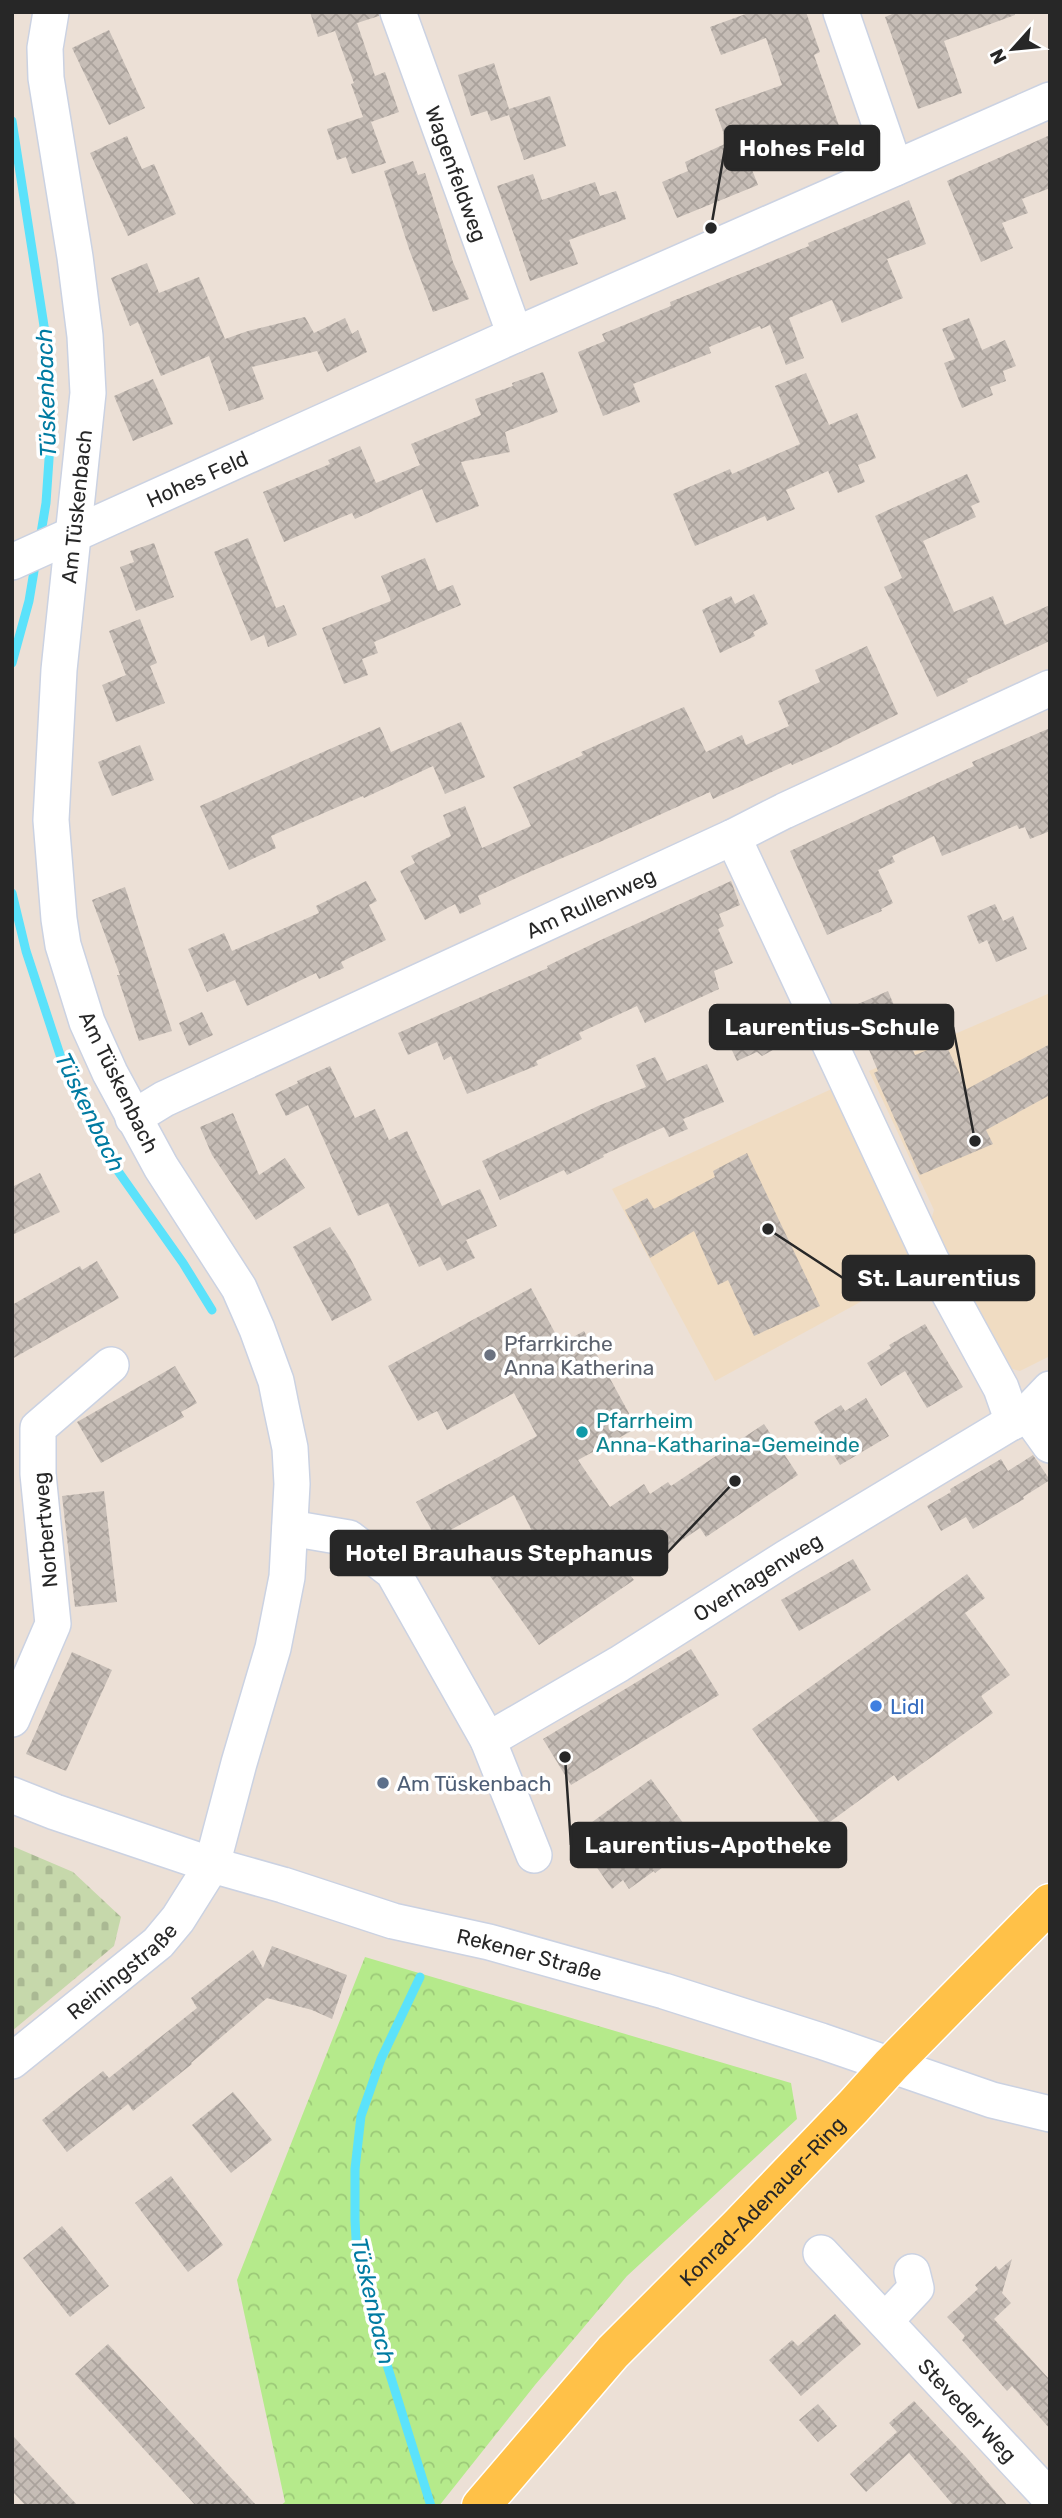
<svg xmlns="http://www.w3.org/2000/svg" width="1062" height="2518" font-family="Rubik,sans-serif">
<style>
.education{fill:#f0dcc2}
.forest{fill:url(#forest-crowns)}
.cemetery{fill:url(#cemetery-stones)}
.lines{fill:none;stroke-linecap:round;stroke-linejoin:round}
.stream{stroke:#5be2fb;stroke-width:9}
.building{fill:url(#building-cross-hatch)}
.minor-casing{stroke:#cbd2e2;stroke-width:38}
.major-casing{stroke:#fff;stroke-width:41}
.minor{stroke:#fff;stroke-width:35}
.major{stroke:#ffc148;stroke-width:38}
.worship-dot{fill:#6b7280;stroke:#fff;stroke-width:2.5}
.culture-dot{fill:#0f9aa8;stroke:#fff;stroke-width:2.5}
.shop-dot{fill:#3f7fe0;stroke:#fff;stroke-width:2.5}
.service-dot{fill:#5c6f8a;stroke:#fff;stroke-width:2.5}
.labels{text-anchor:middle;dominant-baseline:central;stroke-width:7;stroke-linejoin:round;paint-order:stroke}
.street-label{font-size:21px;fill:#272727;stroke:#fff}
.worship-label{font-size:21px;fill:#5b616d;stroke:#fff;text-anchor:start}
.culture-label{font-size:21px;fill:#0d838f;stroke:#fff;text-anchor:start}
.shop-label{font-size:21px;fill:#366cbe;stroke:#fff;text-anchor:start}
.service-label{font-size:21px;fill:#4e5e75;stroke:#fff;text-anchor:start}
.water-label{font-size:23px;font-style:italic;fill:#007ba2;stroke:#fff}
.leader{fill:none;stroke:#272727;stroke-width:2.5}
.callout-dot{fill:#272727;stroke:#fff;stroke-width:2.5}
.callout{fill:#272727;stroke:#272727;stroke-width:2.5}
.callout-label{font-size:23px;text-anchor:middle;font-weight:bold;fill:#fff}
</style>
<defs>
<pattern id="forest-crowns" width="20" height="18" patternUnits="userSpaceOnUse" patternTransform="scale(1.75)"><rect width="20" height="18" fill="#b5ea8b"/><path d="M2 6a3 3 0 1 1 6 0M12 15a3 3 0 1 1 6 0" fill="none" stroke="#9cc978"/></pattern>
<pattern id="cemetery-stones" width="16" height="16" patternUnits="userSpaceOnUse" patternTransform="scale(1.75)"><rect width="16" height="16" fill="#c6d8ab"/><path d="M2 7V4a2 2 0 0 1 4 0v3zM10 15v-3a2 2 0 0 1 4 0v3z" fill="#aab993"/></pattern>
<pattern id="building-cross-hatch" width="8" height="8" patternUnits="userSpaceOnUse" patternTransform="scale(1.75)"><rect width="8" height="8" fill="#c6bdb6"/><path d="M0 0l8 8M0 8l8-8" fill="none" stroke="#aaa29c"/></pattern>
</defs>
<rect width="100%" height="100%" fill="#ece0d6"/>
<g class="education">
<path d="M1050,993V1356L1020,1371L1005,1367L929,1227L934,1210L869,1071Z"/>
<path d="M836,1087L921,1269L715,1381L612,1189Z"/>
</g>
<path class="forest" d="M365,1957L791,2083L797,2119L627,2276L535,2385L439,2506H280L285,2502L237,2280Z"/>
<path class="cemetery" d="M12,1846L73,1872L121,1917L114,1946L12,2031Z"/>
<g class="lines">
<g class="stream">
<path d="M12,121L49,358L51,430L46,503L40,539"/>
<path d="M12,663L29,601L36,559"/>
<path d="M12,893L26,951L66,1073L108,1157L183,1263L212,1310"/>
<path d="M420,1977L381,2059L361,2116L355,2169V2220L357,2257L373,2320L431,2506"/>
</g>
</g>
<g class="building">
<path d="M310,12H378L379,16L357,23L375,76L385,72L399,112L371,122L386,163L352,174L346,157L337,160L327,129L363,117L351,84L354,83L335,31L318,37Z"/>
<path d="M751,12H806L820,52L814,55L844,140L808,153L800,132L745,152L758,185L677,218L662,182L688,171L685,162L727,143L715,109L782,85L766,38L721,55L710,27Z"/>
<path d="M897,12H1015V15L944,41L962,93L918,109L885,17Z"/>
<path d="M109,30L145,108L109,125L72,48Z"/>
<path d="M494,63L509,109L550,96L566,146L524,160L509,115L491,121L487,111L471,116L458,75Z"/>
<path d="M1050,135V188L1022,199L1028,213L1002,223L1013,248L981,262L947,181Z"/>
<path d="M127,136L142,169L154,164L176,214L128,236L90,153Z"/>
<path d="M413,161L418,175L425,173L453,262L469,299L433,312L409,249L384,171Z"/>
<path d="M533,174L542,200L595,182L600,196L616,191L626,219L569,240L578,264L530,281L497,186Z"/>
<path d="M909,200L926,244L887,259L903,298L842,323L832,300L789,318L804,358L786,365L770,325L761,329L760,326L709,347L711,353L633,384L640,402L603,416L578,352L605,341L602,334L671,306L670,302L809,246L808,243Z"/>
<path d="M147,263L159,293L199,277L225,339L248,331L305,317L314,333L345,318L352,334L358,330L367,352L327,372L317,351L252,367L264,399L229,411L209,356L161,376L138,322L130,326L111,278Z"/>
<path d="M969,318L982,350L1005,340L1016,366L1003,371L1006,381L990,387L993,395L962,408L944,363L955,359L942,329Z"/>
<path d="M543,372L558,412L505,432L510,452L461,462L479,506L436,523L422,489L355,519L352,513L284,542L263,492L330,464L328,460L360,446L376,483L420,465L411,444L481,415L475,399L513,386L512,383Z"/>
<path d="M806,373L829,425L857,413L876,458L858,465L865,482L838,493L828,471L786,490L795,509L767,521L765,516L695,546L673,494L730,469L732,474L800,444L775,386Z"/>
<path d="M153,379L173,424L133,441L114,396Z"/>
<path d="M967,474L980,502L971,506L976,517L923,541L954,612L993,596L1005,625L1050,605V641L967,679L968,682L937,697L884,587L902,578L875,516Z"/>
<path d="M248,538L276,608L284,605L297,635L268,647L264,635L251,641L214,552Z"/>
<path d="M154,543L174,597L136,611L120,567L134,562L130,551Z"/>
<path d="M425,558L438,591L453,585L461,605L374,642L378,653L362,659L368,675L344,684L322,628L391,601L381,576Z"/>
<path d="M754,594L768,624L753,632L755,636L720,653L702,610L731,596L735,604Z"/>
<path d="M140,619L157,663L150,666L165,703L116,722L102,685L126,675L109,631Z"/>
<path d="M867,646L898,714L826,750L792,765L791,763L713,799L710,792L602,841L525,874L478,896L481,904L460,914L455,904L425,920L400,871L415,863L411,856L451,836L443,815L465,806L482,848L531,826L513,787L583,755L581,752L684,707L706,752L742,735L746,745L789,726L778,701L820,682L815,670Z"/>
<path d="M461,722L485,777L445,794L433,766L364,798L363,796L271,836L276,848L229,870L200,806L380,727L391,752Z"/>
<path d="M1050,728V831L1030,839L1025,827L1019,829L1017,825L942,856L934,836L892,856L895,862L878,870L893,903L881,909L882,911L827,935L790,851L974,766L972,762Z"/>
<path d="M140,745L154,780L112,796L98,762Z"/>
<path d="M366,881L377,901L369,905L386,940L341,962L344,968L319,979L316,973L247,1006L235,980L207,992L188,949L224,933L232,951L319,913L316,906Z"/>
<path d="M731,881L740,905L719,914L724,926L718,929L733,963L714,971L719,989L645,1023L637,1006L579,1033L582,1039L536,1061L538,1065L467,1094L451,1056L444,1060L437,1042L408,1055L398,1033L548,968L547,966L605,938Z"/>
<path d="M125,887L172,1031L139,1041L117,975H120L92,900Z"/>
<path d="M995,904L1003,921L1013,916L1027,949L996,962L987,940L979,944L967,916Z"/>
<path d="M888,991L915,1055L945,1043L967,1089L1050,1044V1095L986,1130L993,1144L920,1175L874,1073L878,1071L851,1007Z"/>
<path d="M774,1006L788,1039L775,1043L773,1050L762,1056L757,1052L737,1061L722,1029Z"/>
<path d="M202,1012L213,1035L189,1046L179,1023Z"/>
<path d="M655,1057L667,1081L707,1064L724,1102L683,1119L688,1129L669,1137L664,1127L603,1155L604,1157L567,1175L564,1170L500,1200L482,1161L598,1106L646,1087L636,1065Z"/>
<path d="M330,1066L355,1118L375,1109L389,1140L407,1131L442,1206L480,1189L497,1226L466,1240L475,1258L447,1271L440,1257L419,1267L388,1203L358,1216L308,1105L286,1116L275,1094L298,1083L297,1081Z"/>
<path d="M233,1113L259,1175L285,1158L305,1188L256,1220L212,1155L200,1127Z"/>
<path d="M747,1153L820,1306L754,1336L728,1280L718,1285L694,1231L650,1258L625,1210L647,1198L654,1209L715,1177L713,1171Z"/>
<path d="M40,1173L60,1212L12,1235V1187Z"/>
<path d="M330,1227L348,1254L372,1300L332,1321L293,1247Z"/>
<path d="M97,1261L119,1298L12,1359V1305L80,1266L82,1270Z"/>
<path d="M531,1288L561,1344L584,1331L637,1428L578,1460L610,1507L644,1484L650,1494L668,1482L671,1486L764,1424L798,1475L706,1537L700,1528L630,1575L634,1580L539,1645L490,1576L538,1543L514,1495L436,1538L416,1502L537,1436L514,1393L447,1430L437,1411L418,1421L388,1366Z"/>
<path d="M925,1324L963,1387L927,1408L905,1371L881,1386L867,1363L891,1348L889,1345Z"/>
<path d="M175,1366L197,1403L181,1412L184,1417L101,1463L77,1422Z"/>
<path d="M866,1398L889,1436L840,1465L814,1422L841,1405L845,1411Z"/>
<path d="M1033,1455L1050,1480L1023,1497L1024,1499L973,1529L966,1517L941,1531L927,1506L951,1492L950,1489L1001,1459L1008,1471Z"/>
<path d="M104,1491L117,1602L75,1607L62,1496Z"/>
<path d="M853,1559L871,1590L799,1631L781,1600Z"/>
<path d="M967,1574L985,1598L965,1613L1010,1675L981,1696L993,1713L898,1781L894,1775L823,1827L752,1729Z"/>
<path d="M691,1649L719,1695L571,1785L543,1739Z"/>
<path d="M72,1652L112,1670L66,1771L26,1754Z"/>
<path d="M651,1779L697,1842L655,1873L654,1871L629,1889L623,1880L612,1889L593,1862L603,1855L584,1828Z"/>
<path d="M272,1946L347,1975L332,2019L312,2010L267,1998L191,2063L192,2064L133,2111L128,2104L67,2152L42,2120L103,2071L109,2078L197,2008L191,1998L253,1950L263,1968Z"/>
<path d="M233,2092L272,2140L231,2173L192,2125Z"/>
<path d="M171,2176L223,2245L188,2272L135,2203Z"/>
<path d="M62,2226L109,2286L70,2317L23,2258Z"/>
<path d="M1012,2259L1002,2293L1011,2303L994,2319L1050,2380V2429L1012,2386L1007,2391L962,2340L965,2336L947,2317L978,2289L975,2285L996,2266L999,2270Z"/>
<path d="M835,2314L861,2344L801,2396L769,2360L792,2340L798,2346Z"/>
<path d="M108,2344L257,2506H196L75,2374Z"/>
<path d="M914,2401L967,2458L1008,2506H954L909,2453L866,2492L850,2474L897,2432L889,2423Z"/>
<path d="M818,2404L837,2426L818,2442L799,2420Z"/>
<path d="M12,2435L78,2506H26L12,2491Z"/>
</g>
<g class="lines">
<defs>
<g id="minor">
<path id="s1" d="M398,12L515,335"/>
<path d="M841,12L895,168"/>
<path id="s2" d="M12,562L515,335L1050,100"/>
<path d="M733,837L931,1260L1001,1388L1013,1422"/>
<path id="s3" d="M133,1118L164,1099L733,837L784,811L1050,688"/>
<path d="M1027,1413L1050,1445"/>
<path d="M290,1528L349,1538L393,1572L488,1740L534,1855"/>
<path d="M12,1719L53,1624L38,1474V1428L111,1365"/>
<path id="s4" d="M488,1740L619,1664L786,1558L1027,1413L1050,1389"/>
<path id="s5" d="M12,1795L55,1812L212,1865L283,1885L393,1921L489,1942L664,1991L821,2041L992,2100L1050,2114"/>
<path id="s6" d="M12,2061L158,1943L178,1919L212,1865L239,1763L273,1648L287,1577L292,1484L290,1448L281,1406L276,1381L257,1329L239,1288L161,1167L110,1073L87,1022L63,945L59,919L51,820L59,670L88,393L85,336L75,257L46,78L45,48L51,12"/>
<path id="s7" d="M821,2253L1050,2498"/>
<path d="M885,2321L916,2288L912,2272"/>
</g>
<g id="major">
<path id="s8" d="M481,2506L613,2352L739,2226L853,2107L891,2065L1050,1903"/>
</g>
</defs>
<use href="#minor" class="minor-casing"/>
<use href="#major" class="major-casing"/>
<use href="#minor" class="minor"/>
<use href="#major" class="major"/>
</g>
<circle class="worship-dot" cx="490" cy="1355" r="7"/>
<circle class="culture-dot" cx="582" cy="1432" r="7"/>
<circle class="shop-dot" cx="876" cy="1706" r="7"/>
<circle class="service-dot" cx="383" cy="1783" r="7"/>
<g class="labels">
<g class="street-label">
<text stroke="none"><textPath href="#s1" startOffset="172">Wagenfeldweg</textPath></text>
<text stroke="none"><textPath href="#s2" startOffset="203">Hohes Feld</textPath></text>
<text stroke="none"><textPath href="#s6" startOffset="1706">Am Tüskenbach</textPath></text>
<text stroke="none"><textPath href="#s3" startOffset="506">Am Rullenweg</textPath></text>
<text transform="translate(119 1082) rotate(64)">Am Tüskenbach</text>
<text transform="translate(45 1530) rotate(-95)">Norbertweg</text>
<text stroke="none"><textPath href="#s4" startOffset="315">Overhagenweg</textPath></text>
<text stroke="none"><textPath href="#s5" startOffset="542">Rekener Straße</textPath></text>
<text stroke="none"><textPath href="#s6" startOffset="142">Reiningstraße</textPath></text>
<text stroke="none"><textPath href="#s8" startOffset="415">Konrad-Adenauer-Ring</textPath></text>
<text stroke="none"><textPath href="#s7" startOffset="215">Steveder Weg</textPath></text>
</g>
<g class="worship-label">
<text x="504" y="1343">Pfarrkirche<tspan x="504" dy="24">Anna Katherina</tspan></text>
</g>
<g class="culture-label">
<text x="596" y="1420">Pfarrheim<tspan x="596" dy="24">Anna-Katharina-Gemeinde</tspan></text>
</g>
<g class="shop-label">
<text x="890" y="1706">Lidl</text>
</g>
<g class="service-label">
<text x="397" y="1783">Am Tüskenbach</text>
</g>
<g class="water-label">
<text transform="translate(46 393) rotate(-92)">Tüskenbach</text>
<text transform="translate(90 1112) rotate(64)">Tüskenbach</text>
<text transform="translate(373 2301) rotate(77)">Tüskenbach</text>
</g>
</g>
<path class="leader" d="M711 228L725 148M975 1141L953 1027M768 1229L843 1278M735 1481L667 1553M565 1757L571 1845"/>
<g class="callout-dot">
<circle cx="711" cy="228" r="7"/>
<circle cx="975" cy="1141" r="7"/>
<circle cx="768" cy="1229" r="7"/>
<circle cx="735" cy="1481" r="7"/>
<circle cx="565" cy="1757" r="7"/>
</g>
<g class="callout">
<rect x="725" y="126" width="154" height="44" rx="7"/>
<rect x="710" y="1005" width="243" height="44" rx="7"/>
<rect x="843" y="1256" width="191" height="44" rx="7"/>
<rect x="331" y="1531" width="336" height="44" rx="7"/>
<rect x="571" y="1823" width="275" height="44" rx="7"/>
</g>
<g class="callout-label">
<text x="802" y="156">Hohes Feld</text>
<text x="832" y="1035">Laurentius-Schule</text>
<text x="939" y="1286">St. Laurentius</text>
<text x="499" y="1561">Hotel Brauhaus Stephanus</text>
<text x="708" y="1853">Laurentius-Apotheke</text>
</g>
<rect width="1062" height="2518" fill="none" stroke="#272727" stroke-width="28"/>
<g transform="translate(1013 49) rotate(243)" stroke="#ffffff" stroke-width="5" paint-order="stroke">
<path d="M0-5L12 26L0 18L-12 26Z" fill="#272727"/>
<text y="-10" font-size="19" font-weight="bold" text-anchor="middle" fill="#272727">N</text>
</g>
</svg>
